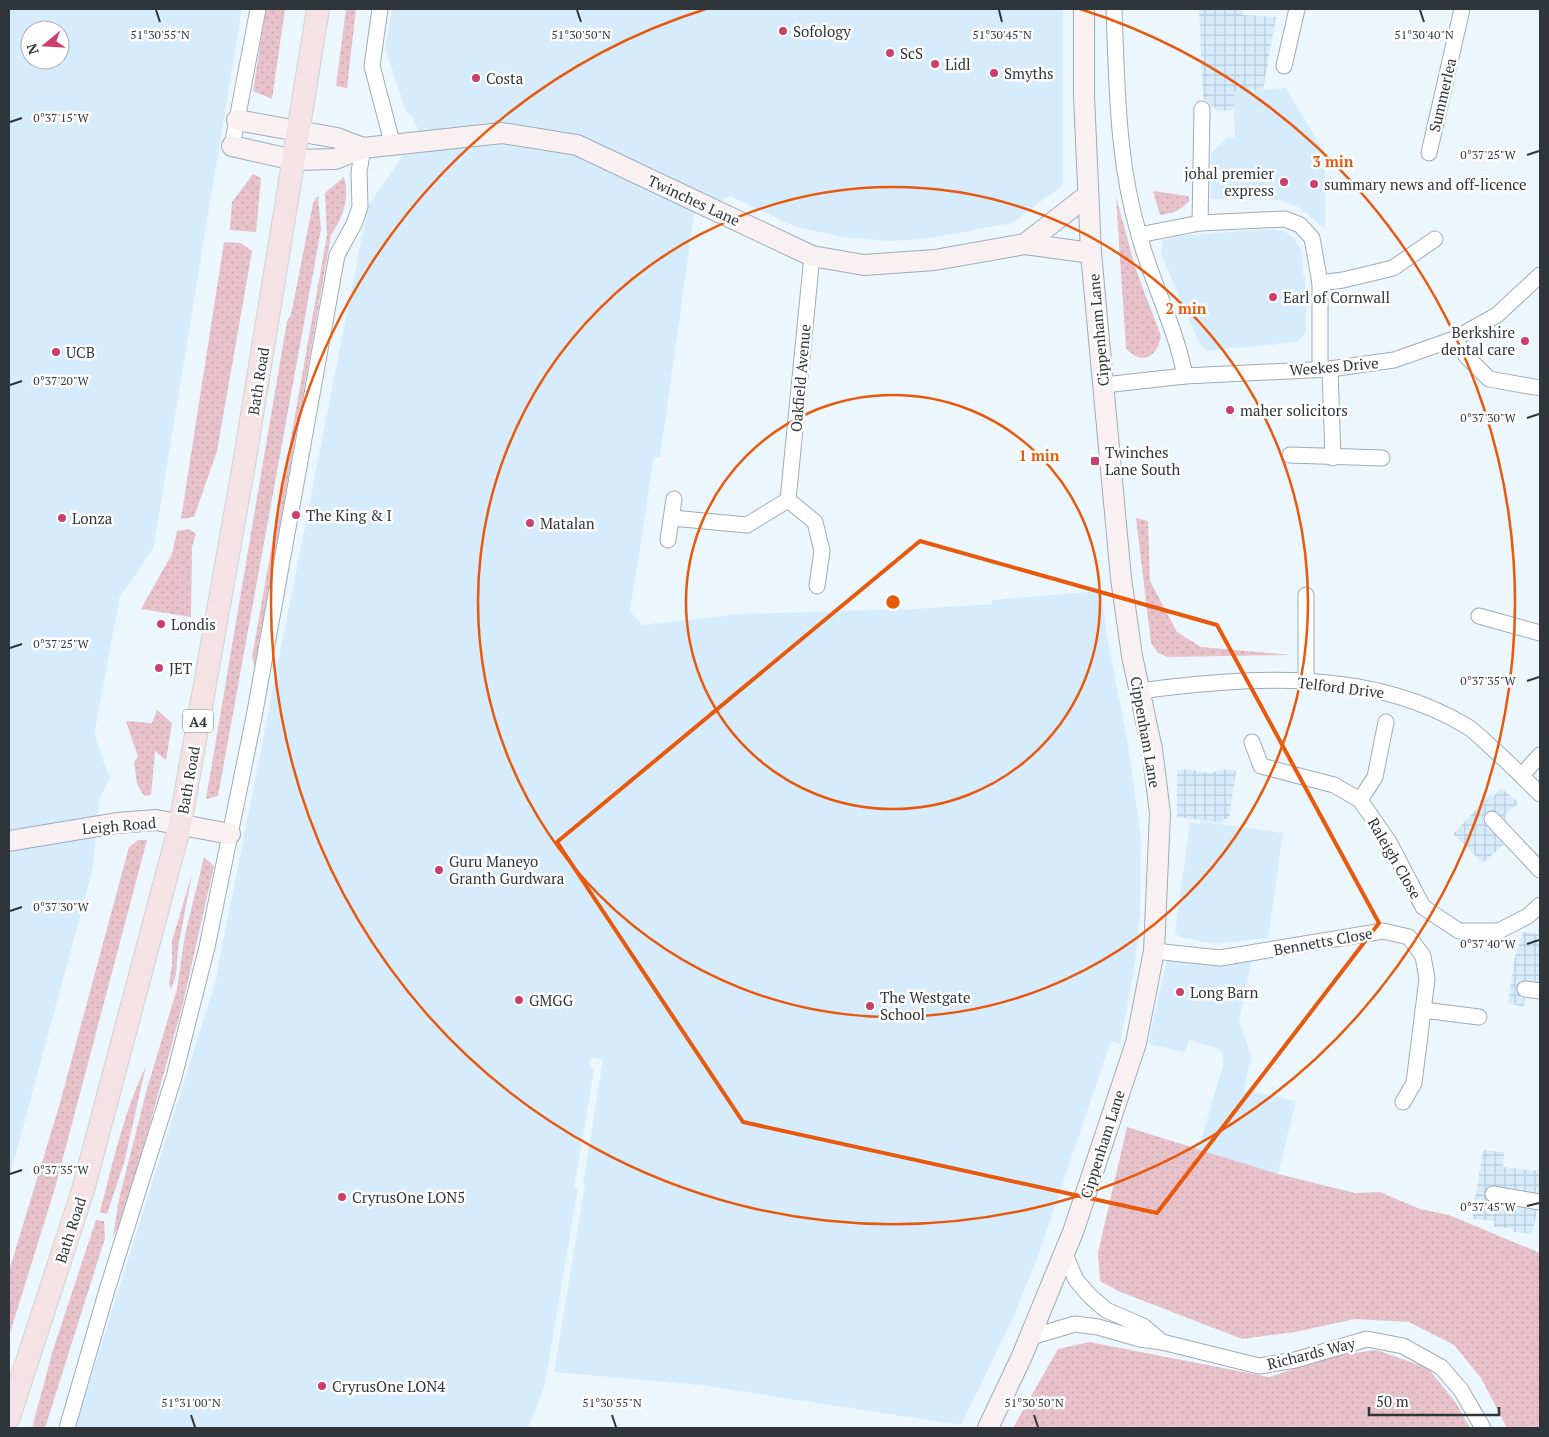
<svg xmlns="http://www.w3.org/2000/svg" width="1549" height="1437" font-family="'PT Serif',serif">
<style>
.built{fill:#d6ecfd;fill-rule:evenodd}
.industrial{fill:url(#industrial-grid)}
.grass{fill:url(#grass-dots)}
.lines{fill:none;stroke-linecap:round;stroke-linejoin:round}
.street-casing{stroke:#9eacb8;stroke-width:17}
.secondary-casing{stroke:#9eacb8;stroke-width:22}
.primary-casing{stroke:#d1d3d3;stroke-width:24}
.street{stroke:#fff;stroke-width:15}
.secondary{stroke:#f9f0f2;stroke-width:20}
.primary{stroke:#f4e2e5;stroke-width:22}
.marked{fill:none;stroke:#e8590c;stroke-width:4;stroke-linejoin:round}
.ticks{fill:none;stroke:#2f3539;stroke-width:2}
.ring{fill:none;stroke:#e8590c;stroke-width:2.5}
.poi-dot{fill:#cb3e6d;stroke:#fff;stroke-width:2}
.labels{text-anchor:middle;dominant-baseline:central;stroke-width:5;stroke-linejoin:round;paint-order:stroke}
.shield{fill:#fff;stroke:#6d7274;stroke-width:1}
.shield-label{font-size:14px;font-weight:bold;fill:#2f3539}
.poi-label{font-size:15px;fill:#2f3539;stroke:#fff;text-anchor:start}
.street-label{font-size:15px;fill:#2f3539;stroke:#fff}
.ticks-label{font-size:12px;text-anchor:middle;fill:#2f3539;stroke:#fff;stroke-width:5;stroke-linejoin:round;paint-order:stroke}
.centre{fill:#e8590c;stroke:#fff;stroke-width:2.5}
.ring-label{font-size:15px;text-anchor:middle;font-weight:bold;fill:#e8590c;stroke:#fff;stroke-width:5;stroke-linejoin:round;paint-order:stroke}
</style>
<defs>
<pattern id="industrial-grid" width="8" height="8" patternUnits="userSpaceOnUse" patternTransform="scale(1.25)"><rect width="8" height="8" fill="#d6ecfd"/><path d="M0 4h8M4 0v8" fill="none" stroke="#b8cbda"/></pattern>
<pattern id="grass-dots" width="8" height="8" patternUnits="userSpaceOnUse" patternTransform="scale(1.25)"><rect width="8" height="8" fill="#e8c2ca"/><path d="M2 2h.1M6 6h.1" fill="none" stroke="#c7a7ae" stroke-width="1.8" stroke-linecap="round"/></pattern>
</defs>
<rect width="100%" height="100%" fill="#ecf6fd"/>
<g class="built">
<path d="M9,9H242L153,549L120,596L94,734L110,779L100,796L92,872L9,1179ZM30,30H60V60H30Z"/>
<path d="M392,9H1063V185L1012,223L923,239L888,241L843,237L796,227L730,196L694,214L660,457H654L630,611L642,625L740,614L915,609L992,604V600L1101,591L1108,642L1128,744L1141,838L1140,914L1134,970L1120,1044L1111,1041L1039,1253L1014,1316L961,1425L701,1385L554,1372L585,1185L583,1184L603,1060L591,1057L589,1063L594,1070L574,1188H578L545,1385L528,1428H75L215,983L368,206L404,154L425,148L412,116L406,112L385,48Z"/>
<path d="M1286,88L1325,154V229L1300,208L1281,200L1211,199V153L1228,137L1235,139L1233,92Z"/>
<path d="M1267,229L1284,231L1293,238L1302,251L1303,275H1305L1306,332L1297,342L1208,351L1200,345L1161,254L1163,241L1176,236Z"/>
<path d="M1200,821L1283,833L1268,938L1215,944L1179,937L1175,932L1190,823L1200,824Z"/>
<path d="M1167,959L1252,960L1239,1020L1251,1056L1244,1090L1296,1101L1278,1174L1198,1151L1223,1065V1054L1219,1049L1189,1040L1185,1052L1148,1044Z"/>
</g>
<g class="industrial">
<path d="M1199,9H1243V15L1276,17L1263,90L1234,92V110L1218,111L1203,98Z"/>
<path d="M1187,769L1208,773L1227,769L1236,771L1229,819H1223L1222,823L1177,817V770Z"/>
<path d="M1501,788L1519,803L1505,815L1506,825L1540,856V872L1512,843L1504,844L1483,863L1453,834L1490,795L1493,797Z"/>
<path d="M1523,932L1540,934V992L1526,990L1524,1007L1508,1003L1515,957Z"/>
<path d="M1483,1150L1504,1152L1503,1167L1540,1171L1538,1207L1532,1234L1513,1232L1514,1229L1494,1227L1495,1221L1472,1219Z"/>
</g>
<g class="grass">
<path d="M266,9H285L272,99L253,91Z"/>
<path d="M346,9H356L347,88L336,86Z"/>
<path d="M253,174L261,178L256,232L230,230L232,202Z"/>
<path d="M344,177C350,199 343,217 331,235L255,668L252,657L327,235L325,193Z"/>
<path d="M1153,191L1188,196L1190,200C1180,211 1174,213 1160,215Z"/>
<path d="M318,196L321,229L218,796L206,799L287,321L291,315L313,203Z"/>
<path d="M1116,197L1136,270L1161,336C1157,358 1141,366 1126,348Z"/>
<path d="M224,242L241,243L252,251L217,451L194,517L181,519Z"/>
<path d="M1136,518L1148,521L1150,581L1177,632L1201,647L1292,655L1168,657L1158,653L1151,643Z"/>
<path d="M189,529L196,534L192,547L191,617L141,609L172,554L177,531Z"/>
<path d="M157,710L172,723L166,760L155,751L151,795L144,796L137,784L134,762L138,757L126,721L152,723Z"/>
<path d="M138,840H147L55,1188L9,1336V1271L60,1103L129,847Z"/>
<path d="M204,857L214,866L182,1007L126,1211L113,1237L119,1199L147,1089L177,989L185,935Z"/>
<path d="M192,874L178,948L176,975L171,989L169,983L172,964V941Z"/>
<path d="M146,1066L124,1163L107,1214L100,1212C113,1163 124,1111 146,1066Z"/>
<path d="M1127,1127L1278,1174L1355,1193L1380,1192L1420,1209L1449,1215L1540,1253V1428H1507L1481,1378L1454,1345L1409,1322L1355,1319L1295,1332L1242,1339L1118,1291L1100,1281L1098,1253Z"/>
<path d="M96,1220L104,1221L105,1238L45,1428H32L53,1350Z"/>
<path d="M1089,1342L1269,1377L1334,1356L1376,1350L1428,1368L1456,1403L1470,1428H1013L1058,1349Z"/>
</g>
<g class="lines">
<defs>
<g id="street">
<path d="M380,9L372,66L393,146"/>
<path d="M1114,9C1117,85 1117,161 1139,235C1152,283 1176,328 1185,376"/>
<path d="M1284,66L1297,9"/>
<path d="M232,146L258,9"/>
<path d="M1429,153L1462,9"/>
<path d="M1200,223L1202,109"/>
<path d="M1139,235L1200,223L1285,219L1300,225L1312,238L1320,283V369"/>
<path d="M1320,283L1343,280L1393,268L1435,239"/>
<path d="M1454,339L1467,357L1489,379L1540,388"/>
<path d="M1330,369L1333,458"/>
<path d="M1104,385L1185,376L1330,369L1394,360L1454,339L1497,315L1540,275"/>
<path d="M1290,455L1382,458"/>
<path d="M788,500L812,256"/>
<path d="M788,500L815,522L822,551L817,586"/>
<path d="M672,518L747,525L788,500"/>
<path d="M668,540L674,499"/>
<path d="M1306,595V680"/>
<path d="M1479,616L1540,633"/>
<path d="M1139,691C1249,677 1370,667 1468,727C1476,732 1484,741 1491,747C1508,762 1524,778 1540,794"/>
<path d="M1252,742L1261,766L1334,785L1360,800L1389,842L1423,907L1459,931H1499L1528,916L1540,905"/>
<path d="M1522,775L1540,755"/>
<path d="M1360,800L1375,777L1386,722"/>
<path d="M1492,819L1540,870"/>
<path d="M1154,951L1220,958L1383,931L1409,937L1423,956L1427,979L1414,1083L1403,1102"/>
<path d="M1525,989L1540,991"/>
<path d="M1423,1010L1479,1017"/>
<path d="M1493,1194L1540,1202"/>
<path d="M1065,1254L1076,1280L1090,1296L1106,1310L1143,1326L1162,1342"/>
<path d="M1031,1337L1075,1324L1098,1327L1140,1339L1162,1342L1259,1366L1295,1360L1367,1339L1403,1346L1441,1367L1461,1390L1483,1428"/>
<path d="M67,1428L107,1290L174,1077L207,947L254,717L337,255L354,224L360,207L359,172L363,148"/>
</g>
<g id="secondary">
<path d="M237,120L337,138L363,148"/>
<path d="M232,146L294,160L335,159L363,148L502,133L577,145L812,256L864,265L935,260L1025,244L1091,253"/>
<path d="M1025,244L1088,195"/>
<path d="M9,841L117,823L156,820L230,834"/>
<path d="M988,1428L1022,1356L1073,1232L1136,1043L1154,951L1160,813L1152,749L1132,656L1121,578L1091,253L1084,96V9"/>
</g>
<path id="primary" d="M9,1417L83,1190L180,825L244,464L318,9"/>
</defs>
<use href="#street" class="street-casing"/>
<use href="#secondary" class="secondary-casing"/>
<use href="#primary" class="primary-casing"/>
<use href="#street" class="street"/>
<use href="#secondary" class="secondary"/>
<use href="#primary" class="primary"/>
</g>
<path class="marked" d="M920,541L1217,625L1379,923L1157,1213L743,1122L557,842Z"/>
<path class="ticks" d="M156,10L160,22M577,10L581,22M999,10L1002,22M1420,10L1424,22M10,122L22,118M1527,155L1539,151M10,385L22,381M1527,418L1539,414M10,648L22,644M1527,681L1539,677M10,911L22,907M1527,944L1539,940M10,1174L22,1170M1527,1206L1539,1203M191,1415L195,1427M612,1415L616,1427M1034,1415L1038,1427"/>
<g class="ring">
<circle cx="893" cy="602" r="207"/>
<circle cx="893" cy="602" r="415"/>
<path d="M1080 9A622 622 0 1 1 706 9"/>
</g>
<g class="poi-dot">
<circle cx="783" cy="31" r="5"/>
<circle cx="890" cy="53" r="5"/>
<circle cx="935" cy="64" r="5"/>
<circle cx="994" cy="73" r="5"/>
<circle cx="476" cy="78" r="5"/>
<circle cx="1284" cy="182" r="5"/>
<circle cx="1314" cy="184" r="5"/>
<circle cx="1273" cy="297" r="5"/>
<circle cx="1525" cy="341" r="5"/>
<circle cx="56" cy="352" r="5"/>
<circle cx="1230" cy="410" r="5"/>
<rect x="1090" y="456" width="10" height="10" rx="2.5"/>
<circle cx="296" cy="515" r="5"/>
<circle cx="62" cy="518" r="5"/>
<circle cx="530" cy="523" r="5"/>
<circle cx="161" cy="624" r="5"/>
<circle cx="159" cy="668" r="5"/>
<circle cx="439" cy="870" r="5"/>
<circle cx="1180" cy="992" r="5"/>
<circle cx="519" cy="1000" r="5"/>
<circle cx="870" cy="1006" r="5"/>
<circle cx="342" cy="1197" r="5"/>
<circle cx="322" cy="1386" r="5"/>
</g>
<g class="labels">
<rect class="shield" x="183" y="709.5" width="30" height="23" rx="4"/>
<g class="shield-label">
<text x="198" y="721">A4</text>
</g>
<g class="poi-label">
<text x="793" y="31">Sofology</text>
<text x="900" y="53">ScS</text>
<text x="945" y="64">Lidl</text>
<text x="1004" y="73">Smyths</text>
<text x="486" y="78">Costa</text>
<text x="1274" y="173" text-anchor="end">johal premier<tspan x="1274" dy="17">express</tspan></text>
<text x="1324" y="184">summary news and off-licence</text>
<text x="1283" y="297">Earl of Cornwall</text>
<text x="1515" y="332" text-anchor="end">Berkshire<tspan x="1515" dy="17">dental care</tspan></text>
<text x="66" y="352">UCB</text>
<text x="1240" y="410">maher solicitors</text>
<text x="1105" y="452">Twinches<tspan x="1105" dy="17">Lane South</tspan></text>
<text x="306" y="515">The King &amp; I</text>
<text x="72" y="518">Lonza</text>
<text x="540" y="523">Matalan</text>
<text x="171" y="624">Londis</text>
<text x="169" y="668">JET</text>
<text x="449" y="861">Guru Maneyo<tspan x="449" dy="17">Granth Gurdwara</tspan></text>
<text x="1190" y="992">Long Barn</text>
<text x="880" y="997">The Westgate<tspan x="880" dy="17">School</tspan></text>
<text x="529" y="1000">GMGG</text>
<text x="352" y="1197">CryrusOne LON5</text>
<text x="332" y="1386">CryrusOne LON4</text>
</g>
<g class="street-label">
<text transform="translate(1442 95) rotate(-77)">Summerlea</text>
<text transform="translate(694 200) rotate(25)">Twinches Lane</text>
<text transform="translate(1098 330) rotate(-95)">Cippenham Lane</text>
<text transform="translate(1334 366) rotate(-5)">Weekes Drive</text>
<text transform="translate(800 378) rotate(-85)">Oakfield Avenue</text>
<text transform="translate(258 381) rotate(-81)">Bath Road</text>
<text transform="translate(1341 687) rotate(7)">Telford Drive</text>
<text transform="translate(1146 732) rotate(80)">Cippenham Lane</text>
<text transform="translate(188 780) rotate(-80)">Bath Road</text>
<text transform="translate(119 825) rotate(-5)">Leigh Road</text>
<text transform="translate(1395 858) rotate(60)">Raleigh Close</text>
<text transform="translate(1323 941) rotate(-10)">Bennetts Close</text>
<text transform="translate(1102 1144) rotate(-72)">Cippenham Lane</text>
<text transform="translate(70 1230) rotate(-72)">Bath Road</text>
<text transform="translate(1311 1353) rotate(-14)">Richards Way</text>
</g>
</g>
<g class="ticks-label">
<text x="160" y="39">51°30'55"N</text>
<text x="581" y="39">51°30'50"N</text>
<text x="1002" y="39">51°30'45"N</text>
<text x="1424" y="39">51°30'40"N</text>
<text x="61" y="122">0°37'15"W</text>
<text x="1488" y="159">0°37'25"W</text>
<text x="61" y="385">0°37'20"W</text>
<text x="1488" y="422">0°37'30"W</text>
<text x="61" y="648">0°37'25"W</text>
<text x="1488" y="685">0°37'35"W</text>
<text x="61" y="911">0°37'30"W</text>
<text x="1488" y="948">0°37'40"W</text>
<text x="61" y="1174">0°37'35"W</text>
<text x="1488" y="1211">0°37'45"W</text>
<text x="191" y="1407">51°31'00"N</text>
<text x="612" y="1407">51°30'55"N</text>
<text x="1034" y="1407">51°30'50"N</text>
</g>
<circle cx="893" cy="602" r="8" class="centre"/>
<g class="ring-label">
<text x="1333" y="167">3 min</text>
<text x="1186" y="314">2 min</text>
<text x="1039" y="461">1 min</text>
</g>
<rect width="1549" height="1437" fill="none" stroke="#2f3539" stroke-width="20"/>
<g transform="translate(45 45) rotate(252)"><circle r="24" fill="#ffffff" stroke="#acaeb0"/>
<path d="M0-4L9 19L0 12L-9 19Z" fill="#cb3e6d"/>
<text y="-8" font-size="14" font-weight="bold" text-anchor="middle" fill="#2f3539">N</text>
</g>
<path d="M1369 1407v8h130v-8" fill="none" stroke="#2f3539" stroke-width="2.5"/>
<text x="1376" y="1407" font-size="15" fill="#2f3539" stroke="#ffffff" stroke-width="4" paint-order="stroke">50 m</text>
</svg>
